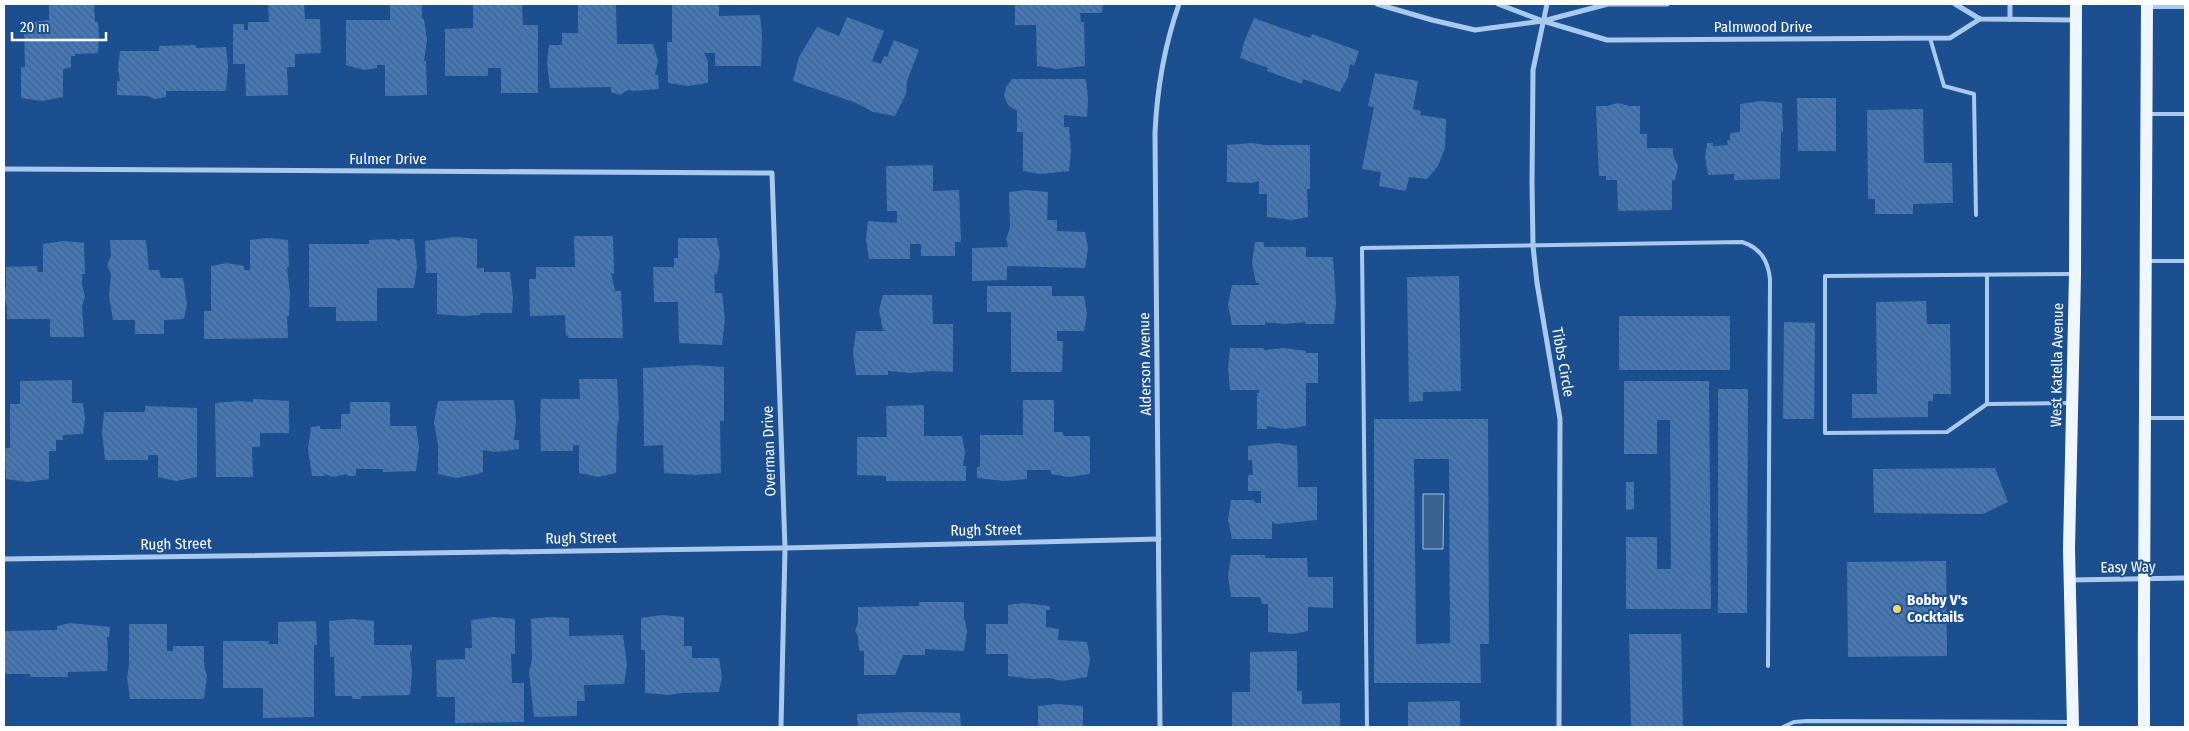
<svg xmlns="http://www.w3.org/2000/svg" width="2189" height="731" font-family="'Fira Sans Condensed',sans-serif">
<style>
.water{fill:#3c6290;stroke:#9cc4f0}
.building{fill:url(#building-back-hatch);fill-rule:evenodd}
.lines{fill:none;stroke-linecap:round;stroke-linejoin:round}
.lane{stroke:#a9c9ee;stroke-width:4}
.street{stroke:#a9c9ee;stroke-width:5}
.primary{stroke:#f0f6ff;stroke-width:12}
.poi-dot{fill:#ffd166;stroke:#1b4f8f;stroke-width:2}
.labels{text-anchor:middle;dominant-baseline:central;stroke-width:4;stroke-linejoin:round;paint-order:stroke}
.street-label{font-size:15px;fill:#fff;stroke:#1b4f8f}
.poi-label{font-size:15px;font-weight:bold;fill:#fff;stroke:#1b4f8f;text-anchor:start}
</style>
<defs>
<pattern id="building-back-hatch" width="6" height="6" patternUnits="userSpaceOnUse" patternTransform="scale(1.25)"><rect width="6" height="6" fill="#4478b7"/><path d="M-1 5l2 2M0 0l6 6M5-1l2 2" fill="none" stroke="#486282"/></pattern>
</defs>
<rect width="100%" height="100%" fill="#1b4f8f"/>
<path class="water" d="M1423,494H1444L1443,549H1423Z"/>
<g class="building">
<path d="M49,4H94L95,22H98L99,37L98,53L75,54V56H71V67L63,69V97L42,101L21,98V67H25L24,23L49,20Z"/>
<path d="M268,4H304L305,19H320L321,53L295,54V67H287L288,95L246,96L245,64H233V24H244V30H248V22H269Z"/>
<path d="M390,4H422V19H424L427,40L424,61H426L427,95L385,96V65H377V68L364,70L346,65V20H390Z"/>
<path d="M473,4H522L523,25H538V93H501V68H488V76H445V29L473,28Z"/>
<path d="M578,4H616L617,44H653L658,61L655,75H658L659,89L635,91L628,90L620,95L611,92V87L550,88L547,62L549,45H562V33H578Z"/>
<path d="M672,4H719V16L760,15L762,34L761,66H715V53H704L708,61V83L688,86L668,83L667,42H672Z"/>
<path d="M1015,4H1103L1102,13H1080L1081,22H1084L1085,66L1057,69L1037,66L1036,25H1015Z"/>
<path d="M847,17L884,31L872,61L881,64L884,56L887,57L894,40L919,50L907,81L906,94L895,116L873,112L856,103L793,81L799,57L817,27L839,36Z"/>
<path d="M1254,18L1310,38L1312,34L1359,51L1354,66L1350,64L1348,77L1340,92L1303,79L1302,84L1267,71L1268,68L1240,58L1244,42Z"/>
<path d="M196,45V48L226,47L228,66L226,91H166V97L155,99L148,96L117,95V81H120L118,68L120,51H159V46Z"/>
<path d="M1375,73L1418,81L1413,109L1421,111L1420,115L1446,119L1445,148L1438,166L1427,179L1409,177L1406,191L1379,186L1381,172L1362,169L1374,107L1368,106Z"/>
<path d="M1012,79H1086L1088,99L1087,117L1064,115V127H1069L1071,150L1069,171L1041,174L1023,171V132H1017V111L1008,105L1004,96L1006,87Z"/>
<path d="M1797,98H1836V151H1798Z"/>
<path d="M1760,101L1782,103L1783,132H1781L1780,179L1734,180V174L1708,175L1705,157L1707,143H1713V146L1728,145L1727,140H1730V133L1740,132V104Z"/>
<path d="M1618,103L1629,106H1640V134H1647V148H1673V155L1678,166L1675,180H1672V210L1618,211L1617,180H1606V176H1599L1596,106H1607Z"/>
<path d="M1923,109L1924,163H1952L1953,203L1913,204V214H1875V199H1868L1867,110Z"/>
<path d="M1252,143L1265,145H1310V189H1307L1308,217L1292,220L1267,217V194H1259V181L1252,183L1227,182V145Z"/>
<path d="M933,165V191L959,190L961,242H955V256H921V244H910V259H869L866,239L868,221L897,223V211H887L886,166Z"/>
<path d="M1025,190L1048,192L1047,220H1057V231L1085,232L1088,248L1085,268L1007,266V280L972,281V248L1008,247L1006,239L1010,228L1009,192Z"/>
<path d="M574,236H613L614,274L611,273L615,291H621L623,338H568V335L566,336L565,315L530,316L529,279H536V267H575Z"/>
<path d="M455,237L477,239V268H484V272H510L513,298L512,313H480V315L463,316L437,314V273H426L425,241Z"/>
<path d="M269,238L288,240L289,267H287L290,294L289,316H287L288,338L204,339V311H211V266L227,263L244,266V270H250V240Z"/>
<path d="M678,238H717L720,254L717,274H714L715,293H722L725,319L722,345L679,343L678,302H654L653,267H674V258H678Z"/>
<path d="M393,239L400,241V239H414L417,267L414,288H377V321H336V307H309V244H369V240Z"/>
<path d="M110,240H146L149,270H159L161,278H183L187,304L184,319L164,320V334H135V320H113L109,296L111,274L107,265L111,256Z"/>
<path d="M64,241L84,243L85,274H82V285L85,296L82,307L84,337H50V319H7V307L4,296L6,286V267L37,266L38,272H43V244Z"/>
<path d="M1255,242H1264V247H1306V257H1333L1336,302L1334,324H1305V322L1284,324L1265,322V325H1232L1228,305L1232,285H1259V283H1256L1252,263Z"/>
<path d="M1459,276L1461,391L1423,392V401L1409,402L1407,277Z"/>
<path d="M987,286H1052V296H1084L1087,314L1084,331H1057V341H1063L1062,372H1011V312H987Z"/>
<path d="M883,295H932L933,324H953V372L932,371L911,373L888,371V375H856L853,352L856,331H886L883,330L879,310Z"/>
<path d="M1926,301L1927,324H1950L1951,394H1933V401H1928V417L1852,418V394H1877L1876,302Z"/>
<rect x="1619" y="316" width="111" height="54"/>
<path d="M1784,322L1815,323L1814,419H1783Z"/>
<path d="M1230,348H1264V350L1284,348L1306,351V353H1318V383H1306V426L1284,429L1267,426V429H1257V393H1259V390H1230L1228,369Z"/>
<path d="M695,365L724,367V421H720L721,473L696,475L664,473L663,445L644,446L643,368Z"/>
<path d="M579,379H617L619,420L617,427L616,473L598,477L579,473V445H573V451H541L540,422L541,399H580Z"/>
<path d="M72,380V403H83L85,419L83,434L63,435V440H56V451H49V479L27,482L6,479L5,448H10V404H20V381Z"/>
<path d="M1624,381H1709L1711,609H1626V537H1657V569H1671L1670,420H1657V454H1624Z"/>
<path d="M1718,389H1748L1747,613H1718Z"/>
<path d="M253,399L289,401V433H260V447H252L253,477H216L215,403L239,401L253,402Z"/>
<path d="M514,400L516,421L514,440H519V449L496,452L483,450V472L478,474L456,478L438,474V445L434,422L438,401Z"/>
<path d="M1023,400H1054V432H1063V436H1090V474L1068,477L1051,474V470H1027V479L1004,481L977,478V467H980V435H1023Z"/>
<path d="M350,402H390V426H416L419,447L416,471L383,472V469H356V476H347V474L333,477L324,474V476H312L308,449L311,427L320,426V429H341V414H350Z"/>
<path d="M924,405V436H962L965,452L963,466H966V481H886V476L857,475V437H887L886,406Z"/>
<path d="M145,406L197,408V477L176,481L158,477V455H148V460H105L102,432L104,412H145Z"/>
<path d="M1374,419H1488L1489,644H1480L1481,683H1374ZM1414,459H1449L1450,643L1416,644Z"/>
<path d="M1277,443L1297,446L1298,487H1317V520L1277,524L1272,522V539H1232L1228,520L1231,500H1253L1256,503H1261V491H1248V475H1253L1252,460H1248V446Z"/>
<path d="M1995,468L2008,502L1983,514L1874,513L1873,469Z"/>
<path d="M1626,482H1634V509L1626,510Z"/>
<path d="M1231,555H1265V558H1307L1308,577H1333V608L1308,607V631L1293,634L1268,632V604H1262L1260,597H1231L1228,576Z"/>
<path d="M1946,561L1947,656L1848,657L1847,562Z"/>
<path d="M919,602H964V617L967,631L964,651L925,649V655H903L895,675H864V651H859L858,636L855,631L858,623V607L919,606Z"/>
<path d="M1023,603L1050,606V610H1046V627L1059,629L1058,640L1087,642L1090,659L1087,677L1063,681L1049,678L1031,679L1008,676V654H986V624H1008V605Z"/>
<path d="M662,615L684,617V646H692V658H719L722,677L719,692L680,693L669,695L645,693V650H641V618Z"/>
<path d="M493,617L515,619V654H511L512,683H524V722L455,723V697H437L436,660L465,659V648H472L471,620Z"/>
<path d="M550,617L569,618V636L623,635L627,665L624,684L584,685L585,701H577V716L534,717L529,672L532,660L531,619Z"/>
<path d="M352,619L374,621V645H412V651H410L412,673L410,695L361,696V699H352V696H335L334,657H330L329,621Z"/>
<path d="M316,621L317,645H314V717L263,718V688H223V641H269V644H278V622Z"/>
<path d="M70,623L110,627L109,637H107L108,653L107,671L68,672V677H30V674H4V631L57,630V626Z"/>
<path d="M129,624H167V651H173V646H204V665L207,676L204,699H130L127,677L129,666Z"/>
<path d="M1629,634H1681L1683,727H1631Z"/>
<path d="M1297,651V691H1302V704L1340,703V727H1232V692H1250V652Z"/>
<path d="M1460,701V727H1408V702Z"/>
<path d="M1057,704L1083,706V727H1038V706Z"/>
<path d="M911,712L960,713L961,727H858L857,714Z"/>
</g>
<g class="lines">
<g class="lane">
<path d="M2150,7H2185"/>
<path d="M1930,38L1944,86L1974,94L1976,215"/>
<path d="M2149,114H2185"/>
<path d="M2148,261H2185"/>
<path d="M1987,276V404"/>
<path d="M2070,403L1987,404L1947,432L1825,433V276L2072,274"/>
<path d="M2148,418H2185"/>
<path d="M1367,727L1362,248L1742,242C1761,248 1768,261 1770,279L1768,666"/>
<path d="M1783,727L1794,722L1807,721L2070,722"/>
</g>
<g class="street">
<path d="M1377,4L1432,20L1475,30L1543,21L1607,40H1619L1950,38L1980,19"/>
<path d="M1498,4L1543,21L1608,4H1667"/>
<path d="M1547,4L1533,70L1532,183L1533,246L1537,283L1560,419L1559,727"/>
<path d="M1955,4L1980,19L2076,20"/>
<path d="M2010,4V19"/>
<path d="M4,169L772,173L785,548L781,727"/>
<path d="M4,559L785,548L1159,539"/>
<path d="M2071,580L2185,578"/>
<path d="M1160,727L1155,133C1157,88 1164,47 1179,4"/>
</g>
<g class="primary">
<path d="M2073,727L2069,549L2075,274L2076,4"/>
<path d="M2144,727C2143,486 2147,245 2147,4"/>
</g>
</g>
<circle class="poi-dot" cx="1897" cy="609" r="5"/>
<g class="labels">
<g class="street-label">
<text x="1763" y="27">Palmwood Drive</text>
<text x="388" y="159">Fulmer Drive</text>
<text transform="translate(1563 362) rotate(80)">Tibbs Circle</text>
<text transform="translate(1145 364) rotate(-91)">Alderson Avenue</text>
<text transform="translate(2057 365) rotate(-89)">West Katella Avenue</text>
<text transform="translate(769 451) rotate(-92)">Overman Drive</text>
<text transform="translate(986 530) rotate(-1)">Rugh Street</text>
<text transform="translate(581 538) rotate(-1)">Rugh Street</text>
<text transform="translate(176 544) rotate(-1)">Rugh Street</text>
<text transform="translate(2128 567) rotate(-1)">Easy Way</text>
</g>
<g class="poi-label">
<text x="1907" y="600">Bobby V's<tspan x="1907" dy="17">Cocktails</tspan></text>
</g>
</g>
<rect width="2189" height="731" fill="none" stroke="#ffffff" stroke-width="10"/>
<path d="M12 32v8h94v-8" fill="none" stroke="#ffffff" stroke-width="2.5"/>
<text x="20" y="32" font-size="15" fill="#ffffff" stroke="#1b4f8f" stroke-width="4" paint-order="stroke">20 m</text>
</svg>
